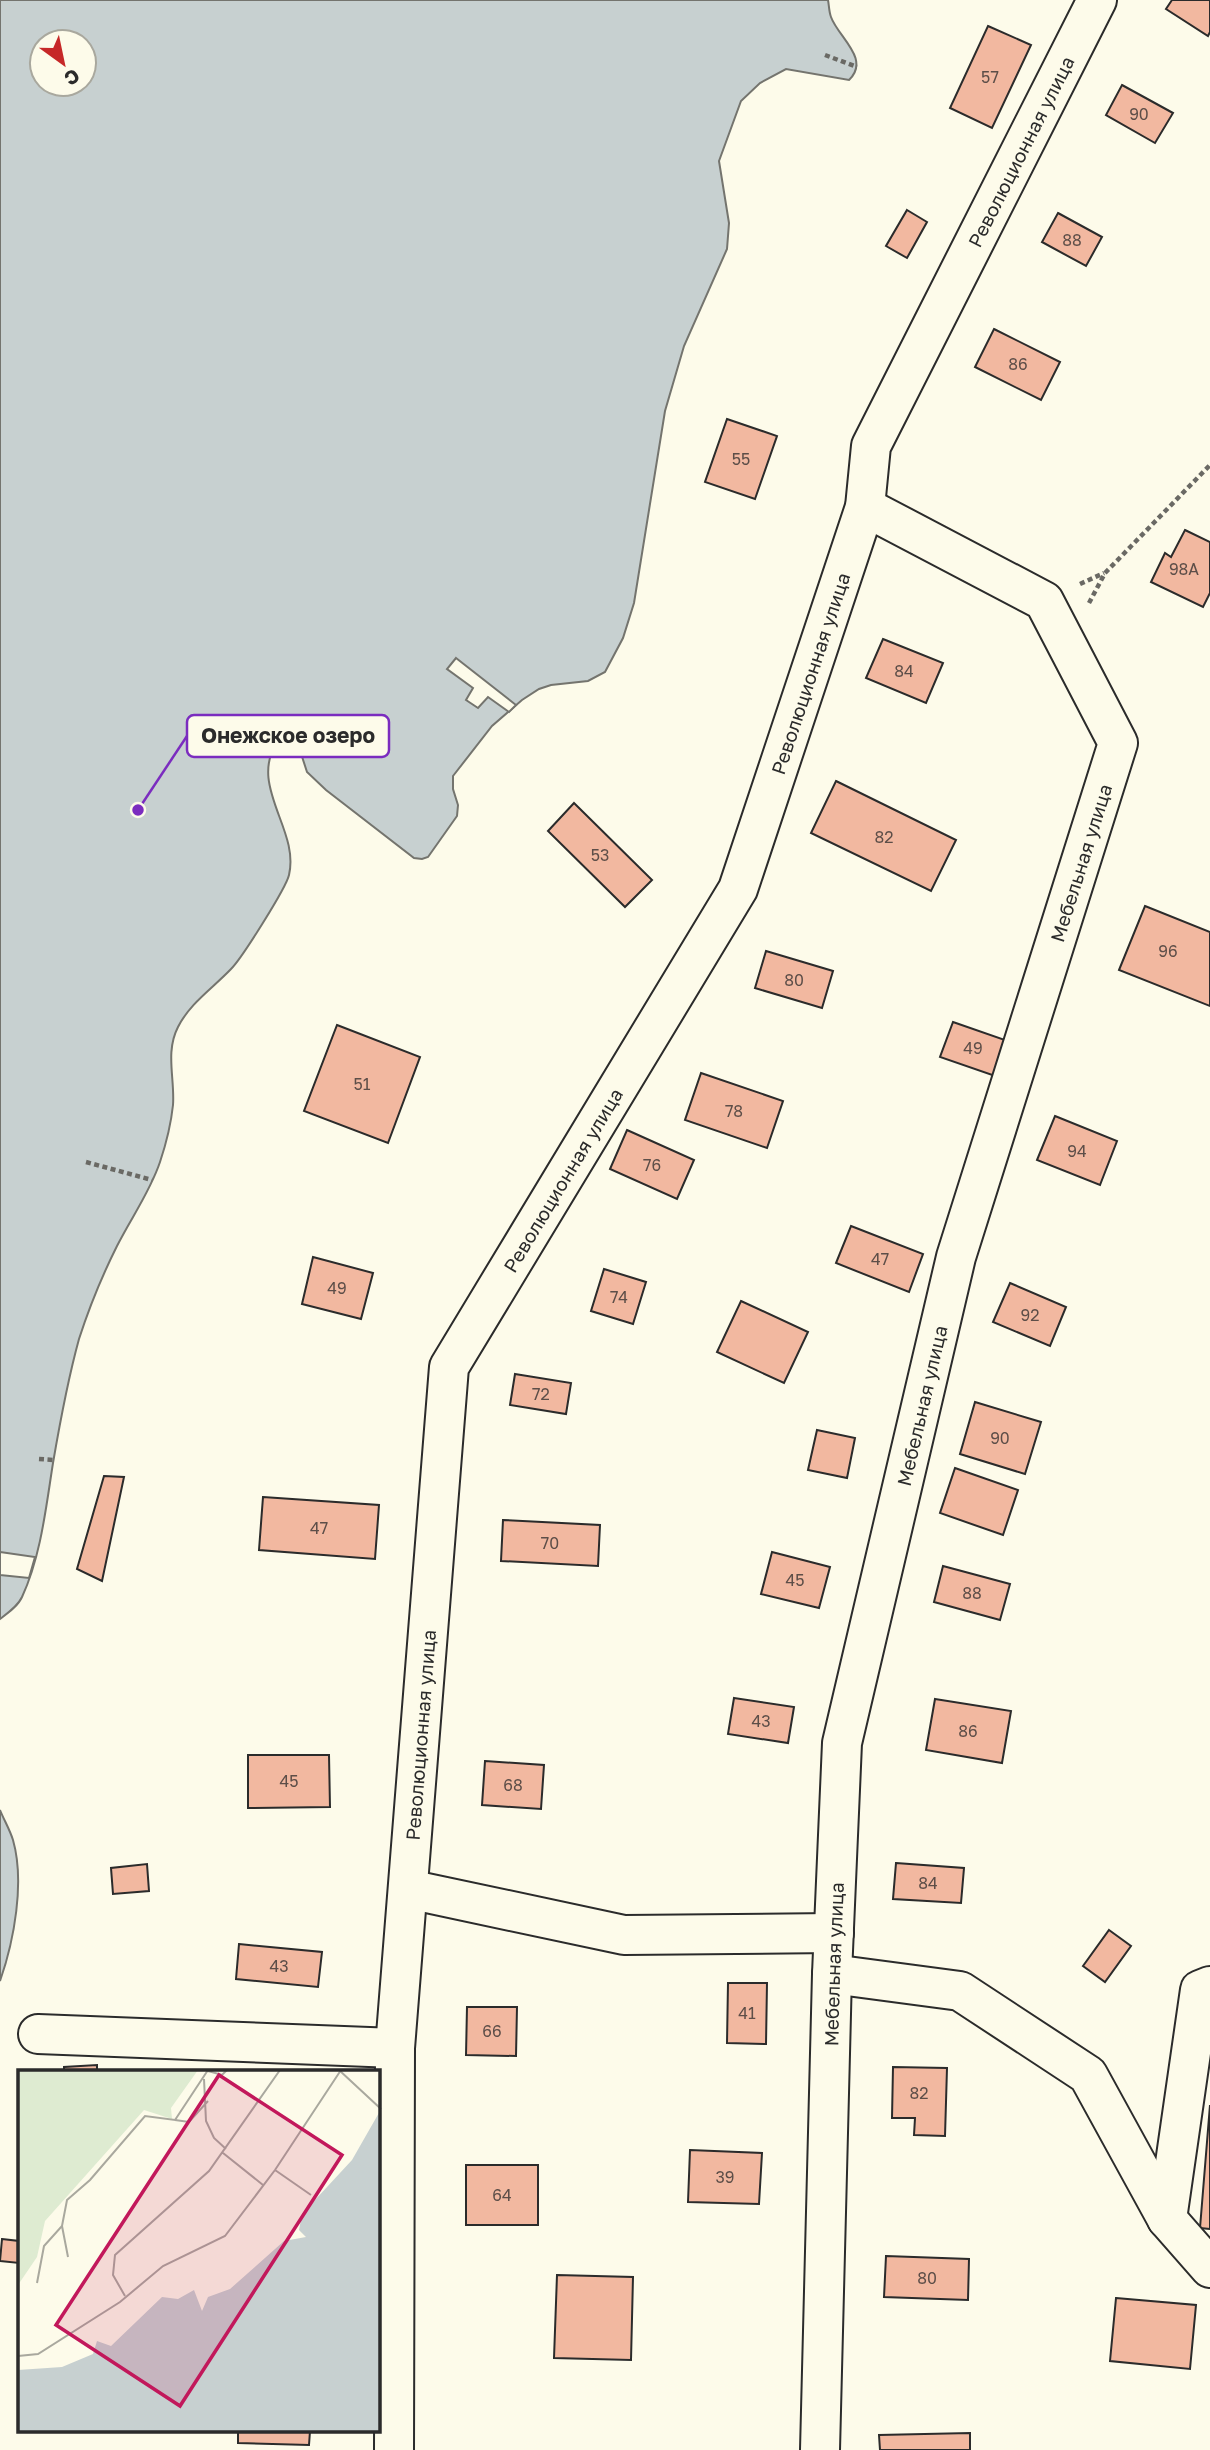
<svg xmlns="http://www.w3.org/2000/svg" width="1210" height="2450" font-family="'Golos Text',sans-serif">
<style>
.water{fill:#c7d0d0;stroke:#74746e;stroke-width:2;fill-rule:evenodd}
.pier{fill:#fdfbea;stroke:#74746e;stroke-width:2}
.building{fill:#f2b8a0;stroke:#2b2b2b;stroke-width:2}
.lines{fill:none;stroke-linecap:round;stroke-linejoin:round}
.minor-casing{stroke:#2b2b2b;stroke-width:42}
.path{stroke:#6a6964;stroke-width:4.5;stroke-dasharray:5 3.5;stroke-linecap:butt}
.minor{stroke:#fdfbea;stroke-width:38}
.labels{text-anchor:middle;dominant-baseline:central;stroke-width:5;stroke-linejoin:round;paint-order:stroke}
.number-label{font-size:16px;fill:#5d4e48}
.street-label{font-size:19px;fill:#2b2b2b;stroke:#fdfbea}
.inset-road{fill:none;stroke:#a9a89e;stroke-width:2}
.view{fill:#c2185b;fill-opacity:0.15;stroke:#c2185b;stroke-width:3.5}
.inset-edge{fill:none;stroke:#2b2b2b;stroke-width:3.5}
.leader{fill:none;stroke:#7b2cbf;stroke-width:2.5}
.callout-dot{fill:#7b2cbf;stroke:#fdfbea;stroke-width:2.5}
.callout{fill:#fdfbea;stroke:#7b2cbf;stroke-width:2.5}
.callout-label{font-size:21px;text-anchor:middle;font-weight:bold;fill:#2b2b2b}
</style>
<rect width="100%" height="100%" fill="#fdfbea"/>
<g class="water">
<path d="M0,0H828C829,5 829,12 831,17C838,37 871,59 849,80L786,69L760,83L741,101L719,161L729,223L727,249L684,346L665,411L634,603L623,638L605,672L588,681L551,685L539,689L522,700L492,726L453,776V789L458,805L457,816L428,857L422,859L414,858L326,790L307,772L295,735L279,738C246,786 300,828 289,875C286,888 242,958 231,969C213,988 190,1003 178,1027C165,1052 175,1079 173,1105C171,1124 166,1144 160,1162C150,1192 131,1218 117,1246C102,1276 89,1308 79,1339C68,1379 60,1422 53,1463C46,1507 41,1556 22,1597C18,1606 8,1613 0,1619ZM42,42H84V84H42Z"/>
<path d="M0,1810C4,1820 10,1830 13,1840C25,1882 14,1941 0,1981Z"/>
</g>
<g class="pier">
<path d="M456,658L516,705L509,712L488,697L478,708L466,700L473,688L447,669Z"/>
<path d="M0,1552L35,1557L29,1578L0,1575Z"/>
</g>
<g class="building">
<path d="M1172,0H1210V32L1208,36L1166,9Z"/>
<path d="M988,26L1031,45L992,128L950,108Z"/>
<path d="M1122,85L1173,113L1155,143L1106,115Z"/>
<path d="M907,210L927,222L907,258L886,246Z"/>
<path d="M1058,213L1102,237L1086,266L1042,242Z"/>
<path d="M994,329L1060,362L1041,400L975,367Z"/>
<path d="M727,419L777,436L755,499L705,482Z"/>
<path d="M1185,530L1210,542V593L1203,607L1151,582L1165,553L1171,557Z"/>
<path d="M883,639L943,663L926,703L866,678Z"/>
<path d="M836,781L956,840L931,891L811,833Z"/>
<path d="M574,803L652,880L625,907L548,831Z"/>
<path d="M1145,906L1210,932V1006L1119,970Z"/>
<path d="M766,951L833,971L822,1008L755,988Z"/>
<path d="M953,1022L1005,1040L999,1056L1004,1058L998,1077L940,1057Z"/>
<path d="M337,1025L420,1057L388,1143L304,1111Z"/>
<path d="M701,1073L783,1101L767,1148L685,1120Z"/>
<path d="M1055,1116L1117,1141L1100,1185L1037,1160Z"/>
<path d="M627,1130L694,1160L677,1199L610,1169Z"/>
<path d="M851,1226L923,1254L909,1292L836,1263Z"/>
<path d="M313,1257L373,1273L361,1319L302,1304Z"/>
<path d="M604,1269L646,1282L633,1324L591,1311Z"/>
<path d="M1010,1283L1066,1307L1050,1346L993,1322Z"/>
<path d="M741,1301L808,1332L784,1383L717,1352Z"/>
<path d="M515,1374L571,1383L566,1414L510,1405Z"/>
<path d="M975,1402L1041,1422L1025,1474L960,1454Z"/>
<path d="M817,1430L855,1438L847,1478L808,1470Z"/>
<path d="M955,1468L1018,1490L1003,1535L940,1513Z"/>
<path d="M104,1476L124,1477L102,1581L77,1569Z"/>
<path d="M263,1497L379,1505L375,1559L259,1550Z"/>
<path d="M503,1520L600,1525L598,1566L501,1561Z"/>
<path d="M772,1552L830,1567L819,1608L761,1594Z"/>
<path d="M943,1566L1010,1584L1000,1620L934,1602Z"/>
<path d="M734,1698L794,1707L788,1743L728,1734Z"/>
<path d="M935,1699L1011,1711L1002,1763L926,1750Z"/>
<path d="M248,1755H329L330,1807L248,1808Z"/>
<path d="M485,1761L544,1765L541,1809L482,1805Z"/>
<path d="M896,1863L964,1868L961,1903L893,1899Z"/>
<path d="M147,1864L149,1891L113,1894L111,1868Z"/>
<path d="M1109,1930L1131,1946L1105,1982L1083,1966Z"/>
<path d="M239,1944L322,1952L318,1987L236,1979Z"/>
<path d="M728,1983H767L766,2044L727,2043Z"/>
<path d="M467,2007H517L516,2056L466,2055Z"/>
<path d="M97,2065V2072H64V2067Z"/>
<path d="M893,2067L947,2068L945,2136L914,2135L915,2118H892Z"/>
<path d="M1210,2105V2229L1200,2228Z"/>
<path d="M690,2150L762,2153L759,2204L688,2202Z"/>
<rect x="466" y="2165" width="72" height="60"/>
<path d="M2,2239L19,2241V2263L0,2261Z"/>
<path d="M886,2256L969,2259L968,2300L884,2297Z"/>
<path d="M557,2275L633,2277L631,2360L554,2358Z"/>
<path d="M1116,2298L1196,2305L1190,2369L1110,2361Z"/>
<path d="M238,2431H310L309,2445L238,2443Z"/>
<path d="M970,2433V2450H880L879,2435Z"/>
</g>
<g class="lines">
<defs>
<g id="minor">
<path d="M408,1889L624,1935L834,1933"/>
<path d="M832,1974L960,1991L1088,2075L1167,2219L1210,2268"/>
<path d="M38,2034L395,2048"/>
<path d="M1167,2219L1200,1990L1210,1986"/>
<path id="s1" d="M394,2450L395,2048L449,1367L738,889L865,507L871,446L1097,0"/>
<path id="s2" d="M820,2450L832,1974L842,1743L956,1257L1118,743L1044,601L865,507"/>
</g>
</defs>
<use href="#minor" class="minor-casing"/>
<g class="path">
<path d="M825,55L857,67"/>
<path d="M1080,584L1104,573"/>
<path d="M1089,603L1105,573L1210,465"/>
<path d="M86,1162L152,1180"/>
<path d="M39,1459L54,1460"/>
</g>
<use href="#minor" class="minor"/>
</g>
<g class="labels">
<g class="number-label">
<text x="990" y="77">57</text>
<text x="1139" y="114">90</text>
<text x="1072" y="240">88</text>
<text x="1018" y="364">86</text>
<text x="741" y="459">55</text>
<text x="1184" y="569">98А</text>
<text x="904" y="671">84</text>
<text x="884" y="837">82</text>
<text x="600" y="855">53</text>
<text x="1168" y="951">96</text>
<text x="794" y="980">80</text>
<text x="973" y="1048">49</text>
<text x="362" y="1084">51</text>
<text x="734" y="1111">78</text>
<text x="1077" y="1151">94</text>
<text x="652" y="1165">76</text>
<text x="880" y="1259">47</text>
<text x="337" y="1288">49</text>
<text x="619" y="1297">74</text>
<text x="1030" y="1315">92</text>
<text x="541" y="1394">72</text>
<text x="1000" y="1438">90</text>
<text x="319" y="1528">47</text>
<text x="550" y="1543">70</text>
<text x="795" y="1580">45</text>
<text x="972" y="1593">88</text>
<text x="761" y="1721">43</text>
<text x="968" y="1731">86</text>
<text x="289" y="1781">45</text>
<text x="513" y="1785">68</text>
<text x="928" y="1883">84</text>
<text x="279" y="1966">43</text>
<text x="747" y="2013">41</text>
<text x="492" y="2031">66</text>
<text x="919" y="2093">82</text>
<text x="725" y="2177">39</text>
<text x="502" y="2195">64</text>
<text x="927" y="2278">80</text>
</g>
<g class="street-label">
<text stroke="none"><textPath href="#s1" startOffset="2438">Революционная улица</textPath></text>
<text stroke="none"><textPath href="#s1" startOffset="1871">Революционная улица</textPath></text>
<text stroke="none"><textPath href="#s2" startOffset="1620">Мебельная улица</textPath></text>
<text stroke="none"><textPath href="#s1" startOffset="1304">Революционная улица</textPath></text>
<text stroke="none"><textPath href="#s2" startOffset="1054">Мебельная улица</textPath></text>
<text stroke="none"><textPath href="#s1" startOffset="716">Революционная улица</textPath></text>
<text stroke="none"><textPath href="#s2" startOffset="486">Мебельная улица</textPath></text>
</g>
</g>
<g transform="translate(18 2070)">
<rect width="362" height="362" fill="#fdfbea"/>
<path d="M0,0H180L153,38L154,49L126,40L27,151L19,187L0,215Z" fill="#deebd1"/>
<path d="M362,41V362H0V300L44,297L75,284L79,271L93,276L144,227L160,229L176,220L184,241L190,227L212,219L266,171L288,167L281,160L284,144L334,90Z" fill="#c7d0d0"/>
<path class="inset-road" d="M321,0L363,39M190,1L204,5L209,0M186,9L188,51L196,68L208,79M157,50L171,52L190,31M205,83L245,115M257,100L293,125M44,156L50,187M19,213L26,176L44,156L49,130L72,110L127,46L157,50L190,0M107,226L95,205L97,185L191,101L262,0M0,286L20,284L102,232L145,196L207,166L257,100L323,0"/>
<path class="view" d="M201,5L324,85L162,336L38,255Z"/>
<rect width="362" height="362" class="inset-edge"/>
</g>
<path class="leader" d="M138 810L187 736"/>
<circle class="callout-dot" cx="138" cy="810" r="7"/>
<rect class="callout" x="187" y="715" width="202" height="42" rx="7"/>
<g class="callout-label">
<text x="288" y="743">Онежское озеро</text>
</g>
<g transform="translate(63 63) rotate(147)"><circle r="33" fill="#fdfbea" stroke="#a9a89e" stroke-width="2"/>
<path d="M0-5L12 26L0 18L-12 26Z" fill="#c62828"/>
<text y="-10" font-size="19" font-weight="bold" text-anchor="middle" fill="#2b2b2b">С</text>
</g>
</svg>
